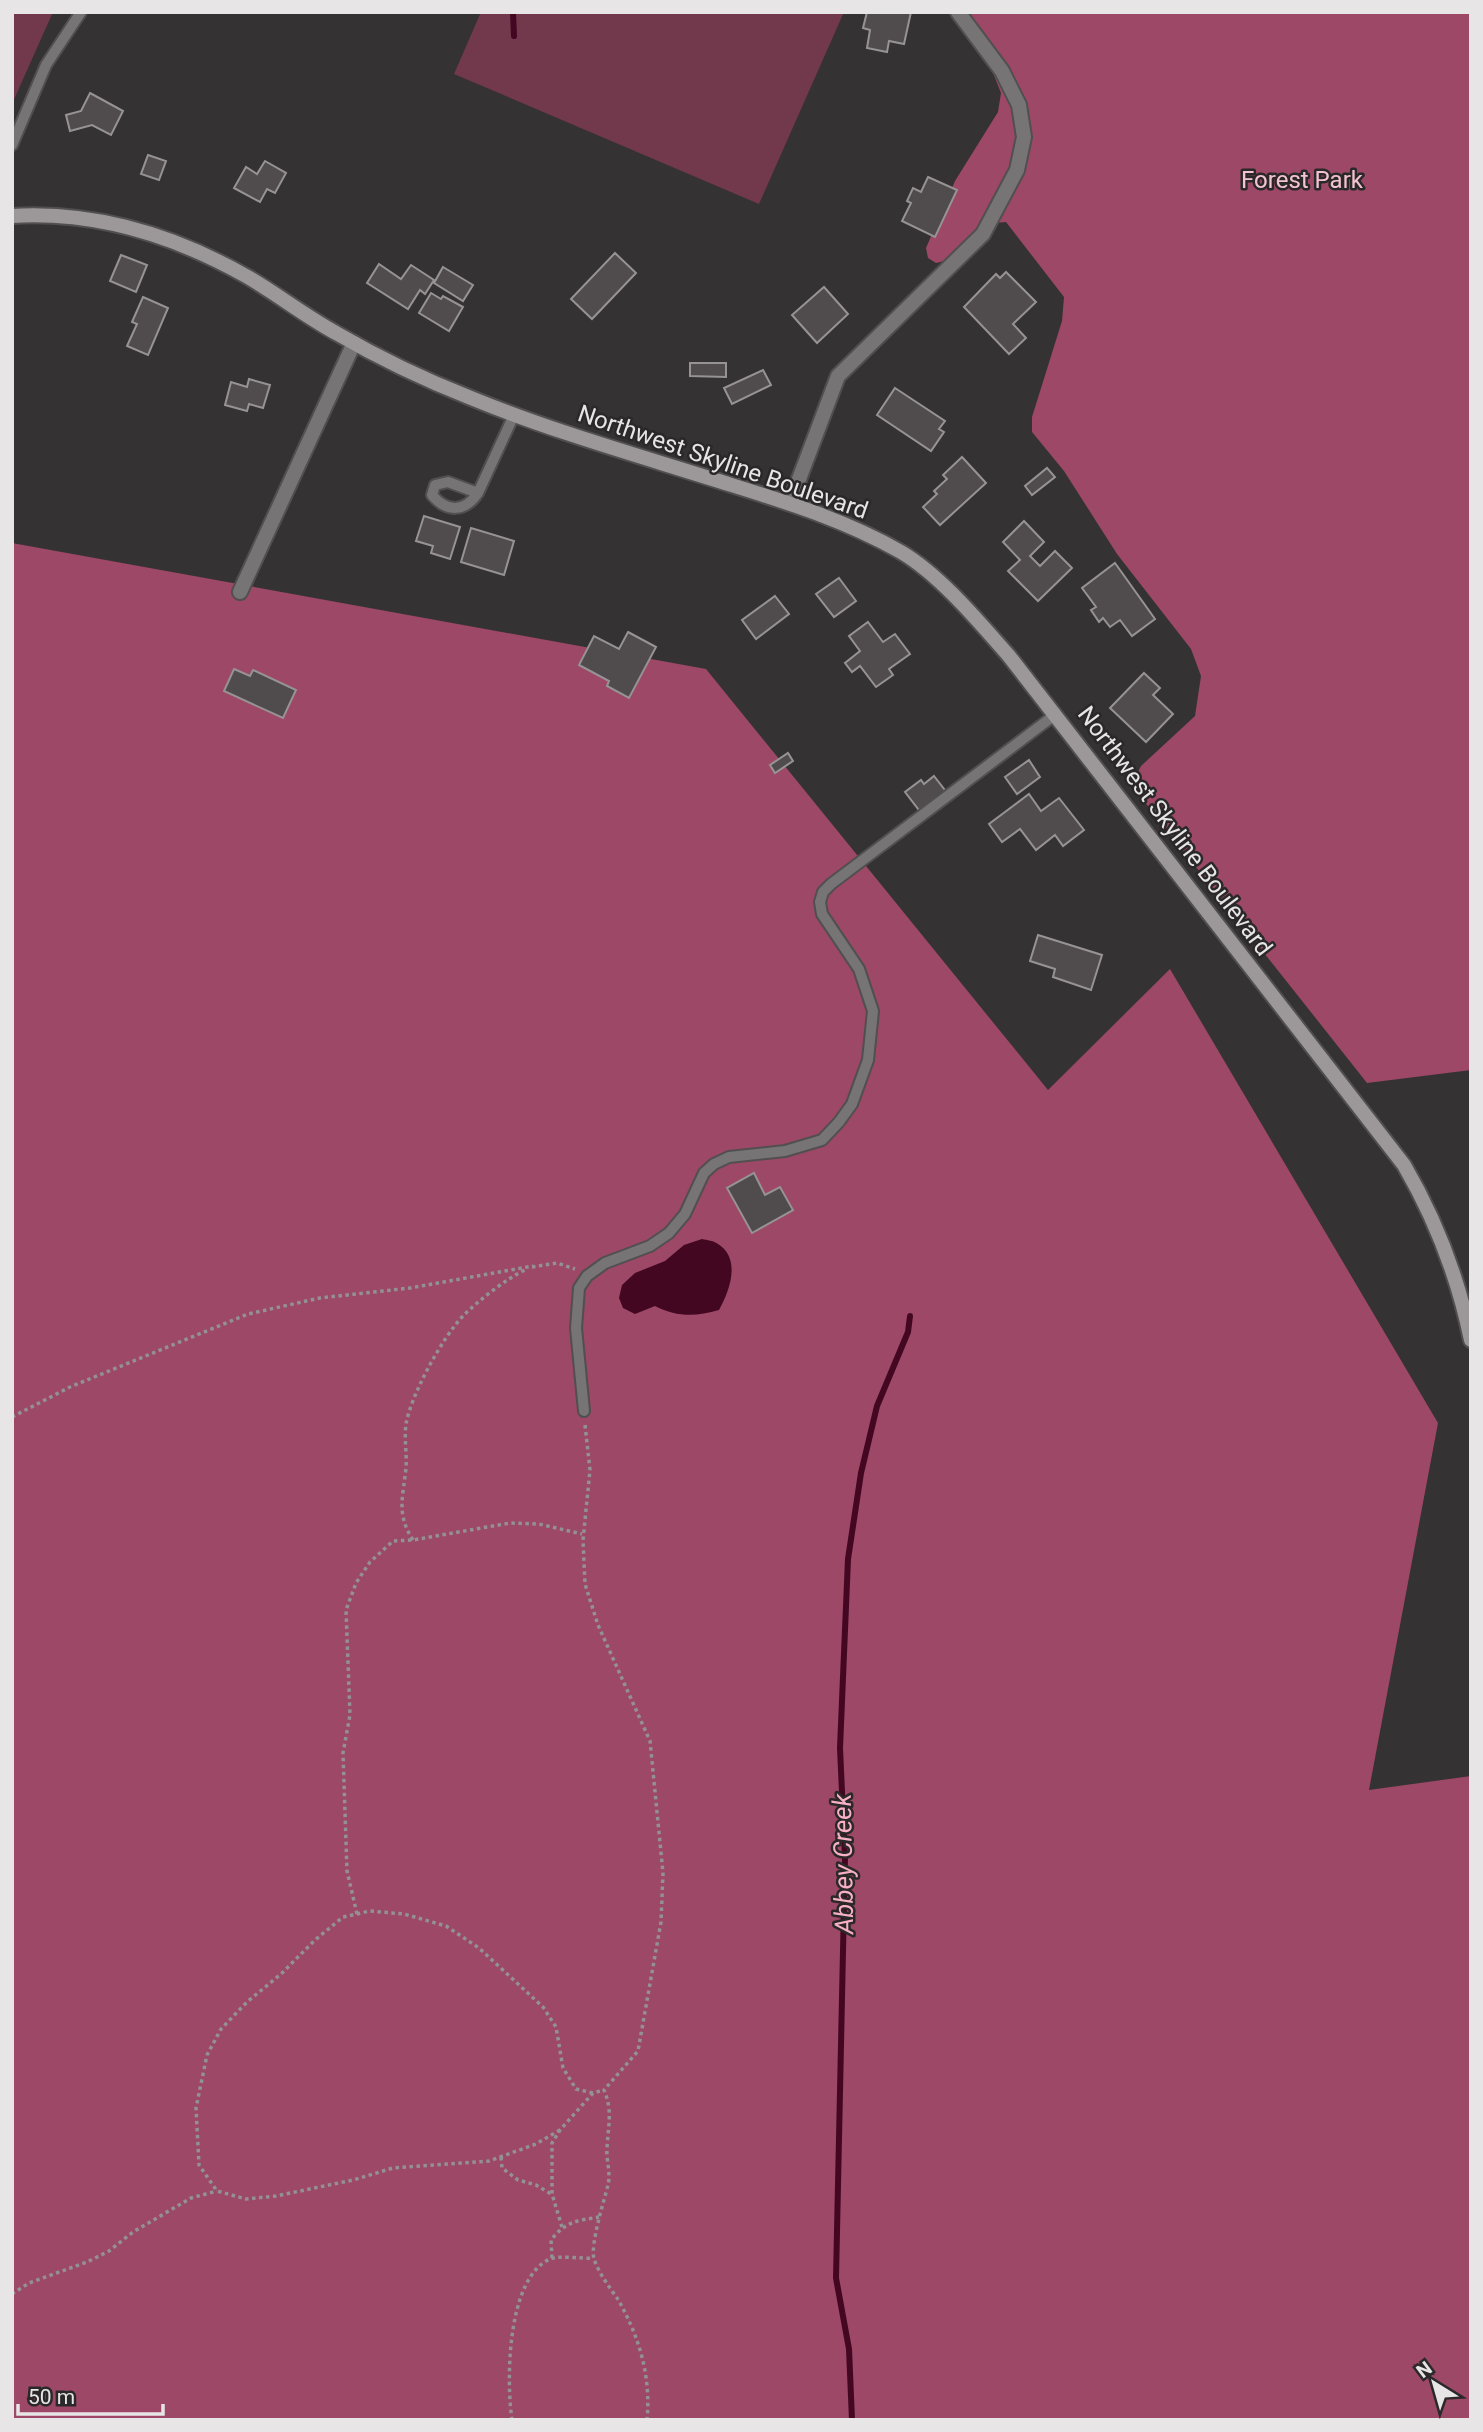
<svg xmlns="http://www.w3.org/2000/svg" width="1483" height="2432" font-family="Roboto,sans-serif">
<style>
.green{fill:#72384c}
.forest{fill:#9c4866}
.water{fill:#430722}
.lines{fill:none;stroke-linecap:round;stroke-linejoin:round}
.stream{stroke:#430722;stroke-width:6}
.building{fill:#504c4d;stroke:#979394;stroke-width:2}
.lane-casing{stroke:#514f50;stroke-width:14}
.street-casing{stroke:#514f50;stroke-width:18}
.secondary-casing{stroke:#514f50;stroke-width:18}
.path{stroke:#949192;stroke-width:3.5;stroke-dasharray:3.5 3.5;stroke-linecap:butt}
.lane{stroke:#767475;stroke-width:10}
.street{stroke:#767475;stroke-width:14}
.secondary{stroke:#9c9899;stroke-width:14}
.labels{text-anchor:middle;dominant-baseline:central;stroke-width:5;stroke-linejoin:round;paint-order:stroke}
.park-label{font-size:24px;fill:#f4c3d1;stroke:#2b2829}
.street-label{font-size:24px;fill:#e7e5e6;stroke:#2b2829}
.water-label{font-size:26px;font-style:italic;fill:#f8b0c5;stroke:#2b2829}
</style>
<rect width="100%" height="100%" fill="#353233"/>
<g class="green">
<path d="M12,12H53L12,104Z"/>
<path d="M481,12H844L759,204L454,74Z"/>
</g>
<g class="forest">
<path d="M969,12H1471V1070L1367,1083L1136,791L1134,780L1141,766L1195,716L1201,676L1191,649L1117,554L1064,471L1032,432V417L1062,321L1064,297L1006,222L982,224L948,260L936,263L928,258L926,248L955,181L998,112L1001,93Z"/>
<path d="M12,543L706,669L1048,1090L1170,969L1438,1423L1369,1790L1471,1776V2420H12Z"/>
</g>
<path class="water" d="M702,1239C707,1240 714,1241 718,1244C742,1259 729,1292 719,1310C695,1317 677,1317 655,1306L635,1314L623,1308L619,1298L622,1285L635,1273L665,1261L684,1245Z"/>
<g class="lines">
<g class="stream">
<path d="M513,12L514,36"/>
<path d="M852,2420L849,2349L836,2278L845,1858L840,1748L848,1559L861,1473L877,1406L908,1332L910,1316"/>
</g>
</g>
<g class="building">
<path d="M867,12H911L904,44L889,41L887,52L867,48L870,30L863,28Z"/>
<path d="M90,93L123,111L111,135L92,125L70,131L66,115L81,111Z"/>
<path d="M148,155L166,161L159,180L141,174Z"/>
<path d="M265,161L286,173L275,193L267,189L260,202L234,188L246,167L257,174Z"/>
<path d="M928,177L957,190L935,237L902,221L911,203L907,201L913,188L921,192Z"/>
<path d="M615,253L636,273L592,319L571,299Z"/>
<path d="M121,255L147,265L136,292L110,281Z"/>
<path d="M379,264L401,279L411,265L434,280L425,294L420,290L408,309L367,283Z"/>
<path d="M443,267L473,285L463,301L434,283Z"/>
<path d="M1006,272L1036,302L1013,324L1026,338L1009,354L964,307L996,274L1000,278Z"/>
<path d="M824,287L848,314L817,343L792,315Z"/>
<path d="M431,293L441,299L443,296L463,307L449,331L419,313Z"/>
<path d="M143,297L168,308L148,355L127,346L137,324L132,322Z"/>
<path d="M690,363H726V377L690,376Z"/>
<path d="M763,370L771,385L732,404L724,388Z"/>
<path d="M249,379L270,385L263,408L249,404L247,411L225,405L231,382L247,387Z"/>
<path d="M895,388L945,421L939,429L944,432L931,451L877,415Z"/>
<path d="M962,457L986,483L940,525L923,507L937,494L934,491L947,479L943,475Z"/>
<path d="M1047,468L1055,477L1032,495L1025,486Z"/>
<path d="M424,516L460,527L450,559L431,553L433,546L416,541Z"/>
<path d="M1024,521L1044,542L1030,556L1040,566L1055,551L1072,568L1038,601L1008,571L1020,560L1003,542Z"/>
<path d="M471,528L514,541L504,575L461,562Z"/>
<path d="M1115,563L1155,619L1132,636L1120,620L1110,627L1103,618L1099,622L1091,610L1096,607L1082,588Z"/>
<path d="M839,578L856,601L834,617L816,594Z"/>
<path d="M775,596L789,614L756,639L742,620Z"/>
<path d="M868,622L883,642L895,634L910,654L889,669L893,675L876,687L860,666L852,672L845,663L860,651L849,636Z"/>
<path d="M628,632L656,647L629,698L607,686L609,681L579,665L594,636L619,649Z"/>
<path d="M234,669L250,676L253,670L296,690L283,718L224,691Z"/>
<path d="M1144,673L1160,688L1153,695L1173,714L1146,742L1110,708Z"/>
<path d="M788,753L793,761L775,773L770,765Z"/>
<path d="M1029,760L1040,777L1017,794L1005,777Z"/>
<path d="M934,776L948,794L922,814L905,792L921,780L924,784Z"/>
<path d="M1029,794L1041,811L1059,798L1084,830L1063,846L1055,835L1036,850L1020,829L1002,842L989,824Z"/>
<path d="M1038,935L1102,955L1091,990L1053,977L1055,969L1030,961Z"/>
<path d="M754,1173L765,1195L780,1187L793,1210L752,1233L727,1188Z"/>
</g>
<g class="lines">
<defs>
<g id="lane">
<path d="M12,145L46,65L81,12"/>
<path d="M478,493L448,482L435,485L432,495C447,513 465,512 478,493L514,415"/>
<path d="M584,1411L576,1328L579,1288L587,1276L605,1263L650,1246L669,1233L685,1214L704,1173L714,1164L729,1157L785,1151L822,1140L839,1122L852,1104L868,1060L873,1011L859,969L822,914L820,902L823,892L831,884L1056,714"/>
</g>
<g id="street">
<path d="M790,503L838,376L983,234L1017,170L1024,137L1019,105L1002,71L958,12"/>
<path d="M240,592L354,343"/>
</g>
<path id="secondary" d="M12,216C95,211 175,236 246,276C277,294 305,316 336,333C379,358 425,380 471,398C554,432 640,456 725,483C786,502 845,520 901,552C940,575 979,622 1009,656L1404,1165C1436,1220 1458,1277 1471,1340"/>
</defs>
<use href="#lane" class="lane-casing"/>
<use href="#street" class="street-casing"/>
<use href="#secondary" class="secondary-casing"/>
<g class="path">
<path d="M532,1267L557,1263L575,1269"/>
<path d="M12,1417L70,1387L248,1314L320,1298L410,1288L533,1266"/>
<path d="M585,1425L590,1470L583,1540L585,1584L598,1625L650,1741L663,1873L661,1922L638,2051L604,2090C613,2111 608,2126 607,2148C606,2160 611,2173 608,2185C604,2201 590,2245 594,2259C599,2274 611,2289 619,2301C640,2339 651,2377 647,2420"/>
<path d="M413,1540C396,1514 403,1497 406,1468C407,1454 404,1438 406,1424C411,1395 443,1336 464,1315C478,1301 507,1278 525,1270"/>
<path d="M357,1914L347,1871L343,1753L350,1715L346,1610L356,1583L370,1562L393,1541L413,1540L510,1523L539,1524L582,1534"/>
<path d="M560,2130L536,2144L489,2161L393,2168L353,2180L276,2196L246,2199L217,2191L199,2165L196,2108L207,2055L221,2029L247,2002L281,1974L315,1940L343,1917L370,1911L404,1914L446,1926L479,1948L543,2007L556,2027L563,2068L576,2089L593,2093"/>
<path d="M501,2157L502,2168L518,2180L536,2185L551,2194"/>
<path d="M562,2227L552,2194V2143L560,2130L593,2093L604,2090"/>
<path d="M552,2258L551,2240C566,2221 576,2221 599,2217"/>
<path d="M12,2294L29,2283L87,2262L109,2251L133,2232L191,2198L217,2191"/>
<path d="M512,2420C506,2380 507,2278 550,2259C559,2255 582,2259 593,2258"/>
</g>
<use href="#lane" class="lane"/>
<use href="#street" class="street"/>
<use href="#secondary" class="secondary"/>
</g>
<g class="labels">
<g class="park-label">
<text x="1302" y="180">Forest Park</text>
</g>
<g class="street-label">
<text transform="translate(723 462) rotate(19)">Northwest Skyline Boulevard</text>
<text transform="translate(1175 831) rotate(53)">Northwest Skyline Boulevard</text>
</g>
<g class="water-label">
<text transform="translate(843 1864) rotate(-91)">Abbey Creek</text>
</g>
</g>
<rect width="1483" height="2432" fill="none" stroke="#e7e5e6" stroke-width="28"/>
<g transform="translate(1434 2383) rotate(323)" stroke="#2b2829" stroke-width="5" paint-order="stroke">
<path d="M0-5L12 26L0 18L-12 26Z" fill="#e7e5e6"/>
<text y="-10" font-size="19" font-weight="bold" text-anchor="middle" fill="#e7e5e6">N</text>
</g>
<path d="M18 2404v10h145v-10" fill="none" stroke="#e7e5e6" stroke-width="3.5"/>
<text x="28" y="2404" font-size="21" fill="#e7e5e6" stroke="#2b2829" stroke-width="5" paint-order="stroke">50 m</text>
</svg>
